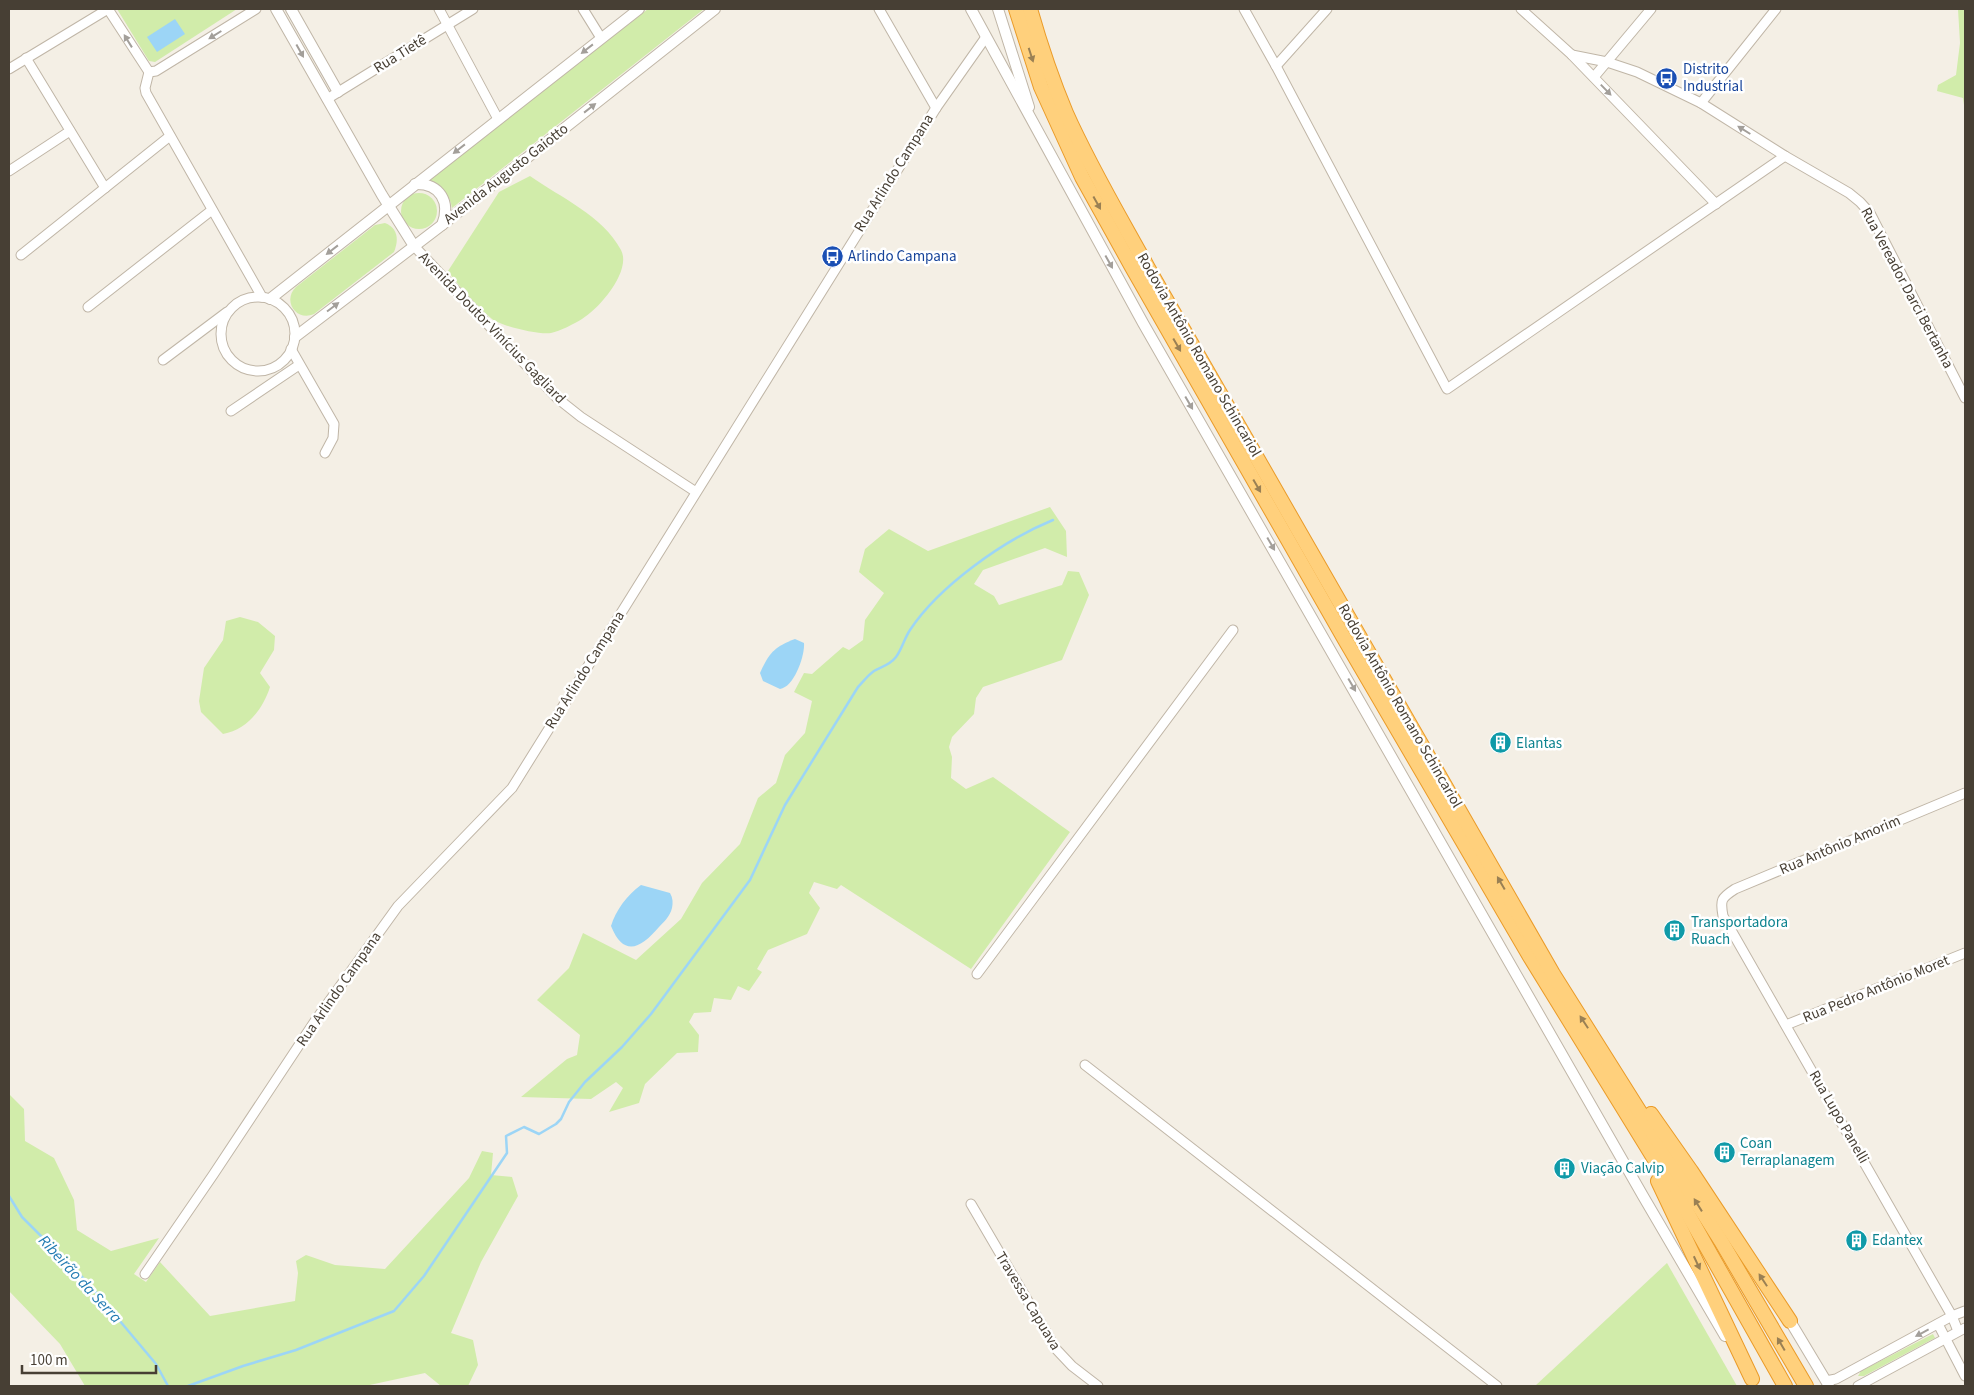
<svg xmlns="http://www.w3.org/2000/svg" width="1974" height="1395" font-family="'Source Sans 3',sans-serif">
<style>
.green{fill:#d1ecaa}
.water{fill:#9cd5f6}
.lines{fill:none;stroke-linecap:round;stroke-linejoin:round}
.stream{stroke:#9cd5f6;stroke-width:2.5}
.minor-casing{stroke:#c0b6a7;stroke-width:11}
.tertiary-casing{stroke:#c0b6a7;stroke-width:12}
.trunk-casing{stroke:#ea9b29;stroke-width:16}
.minor{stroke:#fff;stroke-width:9}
.tertiary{stroke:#fff;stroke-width:10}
.trunk{stroke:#ffd07c;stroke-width:14}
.oneway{fill:#a39f9a}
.oneway2{fill:#9a8054}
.labels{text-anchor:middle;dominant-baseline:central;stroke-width:5;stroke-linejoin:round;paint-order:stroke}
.street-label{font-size:15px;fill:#473f34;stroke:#fff}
.transit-label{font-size:15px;fill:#164399;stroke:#fff;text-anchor:start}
.culture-label{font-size:15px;fill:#0d838f;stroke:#fff;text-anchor:start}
.water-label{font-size:16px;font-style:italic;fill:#237cb2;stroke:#fff}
</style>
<rect width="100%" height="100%" fill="#f4efe5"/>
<g class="green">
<path d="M117,9H237L155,62L149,61Z"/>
<path d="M648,9H704L452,208C450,195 441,185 429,180Z"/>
<path d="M1958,9H1965V112L1963,98L1937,91L1938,85L1956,75L1960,43Z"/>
<path d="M530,176C561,198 602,215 621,250C632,271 599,309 582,319C574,324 560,331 551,333C539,335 501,326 492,319C478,307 459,287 448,271L499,192Z"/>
<circle cx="419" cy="211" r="18"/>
<path d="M385,223C398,228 399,240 394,252L314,314C296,322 282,300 296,287L375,225Z"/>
<path d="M1050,507L1066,531L1067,557L1045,548L983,570L974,584L994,596L999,605L1062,585L1068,571L1079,572L1089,595L1062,660L983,687L976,698L974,714L952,737L949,747L952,757L951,778L966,789L993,777L1070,832L971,969L841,885L837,889L814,882L809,893L820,908L807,934L768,950L757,969L762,972L749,991L738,986L731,1000L714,998L711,1012L694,1013L689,1022L699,1035L698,1052L677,1053L645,1084L639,1103L609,1112L623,1088L616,1082L591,1099L521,1097L567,1059L577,1055L580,1035L537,1000L569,968L583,933L636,960L681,919L702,883L740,844L758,798L776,783L785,755L805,733L812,701L794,692L804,673L812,674L843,647L849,650L863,640L865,620L884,593L859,572L865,549L889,529L928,551Z"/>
<path d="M240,617L258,622L275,636L274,650L260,673L270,687C263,709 247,730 223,734L201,712L199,701L204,668L223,640L226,621Z"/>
<path d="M9,1094L24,1109L25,1141L54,1158L74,1200L77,1230L111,1251L159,1238L134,1274L146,1282L160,1262L210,1316L295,1301L298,1273L296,1261L306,1255L335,1265L385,1269L469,1178L482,1151L493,1153L491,1175L512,1177L518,1196L481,1262L451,1333L473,1340L478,1365L468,1386H441L425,1373L365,1386H85L60,1344L9,1291Z"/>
<path d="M1667,1263L1737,1386H1535Z"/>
<path d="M1933,1334L1935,1338L1931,1340L1864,1376H1858L1861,1371Z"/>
</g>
<g class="water">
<path d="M175,19L185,34L157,52L147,37Z"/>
<path d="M795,639L804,643C805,656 794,687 780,689L763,681L760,673C769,653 774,647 795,639Z"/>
<path d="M641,885L670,893C673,898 673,903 672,908C670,916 664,922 659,927C641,948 624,958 611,926C616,910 627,895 641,885Z"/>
</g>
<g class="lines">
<g class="stream">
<path d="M9,1196L22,1217L88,1283L156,1364L168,1386"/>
<path d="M188,1386L243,1366L296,1350L394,1311L424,1276L507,1153L506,1136L524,1127L539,1134L556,1124L561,1119L569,1102L585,1082L622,1047L651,1014L750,880L785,805L858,687C863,682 868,675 874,671C881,667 890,665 896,657C902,649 904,639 910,630C939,586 1004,540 1053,520"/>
</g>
<defs>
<g id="minor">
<path d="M108,9L149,72"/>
<path d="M439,9L498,119"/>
<path d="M583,9L601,38"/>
<path d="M879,9L936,108"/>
<path d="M1244,9L1276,66L1447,389L1785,156"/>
<path d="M1521,9L1572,55L1716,204"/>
<path d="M1572,55L1607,62L1637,72L1701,103L1785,156L1849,193L1860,202L1870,213L1965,398"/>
<path d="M26,58L105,188"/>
<path d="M1276,66L1327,9"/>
<path d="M9,69L108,9"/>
<path d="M149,72L145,88L146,93L262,297"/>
<path d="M149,72L156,71L256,9"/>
<path d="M1594,77L1651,9"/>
<path d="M327,99L473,9"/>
<path d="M1701,103L1776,9"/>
<path d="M9,171L70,131"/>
<path d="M414,246L557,398L581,417L696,492"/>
<path d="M21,255L170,136"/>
<circle cx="258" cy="334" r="37"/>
<path d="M88,307L212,210"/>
<path d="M291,349L334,424L333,438L325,453"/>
<path d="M163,360L227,312"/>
<path d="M231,411L299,365"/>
<path d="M977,974L1233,630"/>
<path d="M1786,1025L1965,953"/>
<path d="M1085,1065L1497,1386"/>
<path d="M971,1204L1056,1349L1072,1366L1098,1386"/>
<path d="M145,1274L213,1175L315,1021L398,906L512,788L936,108L986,37"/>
<path d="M1938,1324L1965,1376"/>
<path d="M1958,1331L1952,1316L1723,916C1720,900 1721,898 1735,889L1965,793"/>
<path d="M1826,1381L1836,1379L1952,1316L1965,1311"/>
<path d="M1858,1386L1965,1328"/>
</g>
<g id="tertiary">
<path d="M276,9L382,195L414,246"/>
<path d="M291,9L338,92"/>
<path d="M971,9L1143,323L1643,1196L1725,1336"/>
<path d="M998,9L1029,107"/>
<path d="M415,184C440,183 451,202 442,225"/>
<path d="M270,299L639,9"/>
<path d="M295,337L442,225L715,9"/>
<path d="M1790,1321L1829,1386"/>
</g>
<g id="trunk">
<path d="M1016,9L1041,87L1082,177L1132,267L1344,638L1529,955L1684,1207L1785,1386"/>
<path d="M1030,9C1040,44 1052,80 1066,113C1090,167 1120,217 1148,268L1553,974L1721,1241L1806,1386"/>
<path d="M1651,1114L1691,1171L1790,1321"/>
<path d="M1658,1181L1752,1379"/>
</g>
</defs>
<use href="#minor" class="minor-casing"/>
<use href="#tertiary" class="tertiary-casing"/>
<use href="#trunk" class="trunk-casing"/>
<use href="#minor" class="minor"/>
<use href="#tertiary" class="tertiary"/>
<use href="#trunk" class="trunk"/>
</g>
<defs><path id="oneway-solid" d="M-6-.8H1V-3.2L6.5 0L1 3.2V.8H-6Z" transform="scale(1.25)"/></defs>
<g class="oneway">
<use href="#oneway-solid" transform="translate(215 35) rotate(148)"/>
<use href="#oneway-solid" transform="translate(128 41) rotate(-122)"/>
<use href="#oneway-solid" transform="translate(587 49) rotate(142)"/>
<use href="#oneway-solid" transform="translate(300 51) rotate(61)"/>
<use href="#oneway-solid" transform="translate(1606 90) rotate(46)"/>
<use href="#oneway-solid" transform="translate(590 108) rotate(-38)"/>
<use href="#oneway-solid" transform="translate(1744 130) rotate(-148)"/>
<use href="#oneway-solid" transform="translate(459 149) rotate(142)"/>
<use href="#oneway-solid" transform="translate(332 250) rotate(142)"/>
<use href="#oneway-solid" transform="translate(1109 262) rotate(61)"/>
<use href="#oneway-solid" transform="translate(333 307) rotate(-37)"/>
<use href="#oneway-solid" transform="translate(1189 403) rotate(60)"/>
<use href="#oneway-solid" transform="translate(1271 544) rotate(60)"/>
<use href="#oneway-solid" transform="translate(1352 685) rotate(60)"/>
<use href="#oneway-solid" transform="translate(1922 1333) rotate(152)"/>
</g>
<g class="oneway2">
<use href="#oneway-solid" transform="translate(1031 55) rotate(72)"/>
<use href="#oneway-solid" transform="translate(1097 203) rotate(61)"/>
<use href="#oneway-solid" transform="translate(1177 345) rotate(60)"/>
<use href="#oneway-solid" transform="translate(1257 486) rotate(60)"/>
<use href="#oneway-solid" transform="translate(1501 883) rotate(-120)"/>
<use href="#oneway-solid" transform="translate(1584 1022) rotate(-123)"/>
<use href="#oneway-solid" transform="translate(1698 1205) rotate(-122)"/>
<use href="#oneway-solid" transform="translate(1697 1263) rotate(65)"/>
<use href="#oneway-solid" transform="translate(1763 1280) rotate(-123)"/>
<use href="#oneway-solid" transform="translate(1781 1344) rotate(-120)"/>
</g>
<defs>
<symbol id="bus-disc" viewBox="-11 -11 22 22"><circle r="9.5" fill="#1a4fb4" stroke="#fff"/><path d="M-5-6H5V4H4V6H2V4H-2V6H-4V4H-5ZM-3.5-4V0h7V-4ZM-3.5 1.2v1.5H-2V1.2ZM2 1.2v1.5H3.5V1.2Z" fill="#fff"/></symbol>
<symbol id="building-disc" viewBox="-11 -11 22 22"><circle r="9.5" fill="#0f9aa8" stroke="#fff"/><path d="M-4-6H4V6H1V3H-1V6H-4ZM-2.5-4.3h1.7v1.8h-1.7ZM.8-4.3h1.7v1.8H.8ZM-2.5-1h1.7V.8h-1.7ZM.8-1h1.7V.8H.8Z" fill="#fff"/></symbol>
</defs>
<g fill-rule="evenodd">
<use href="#bus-disc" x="1654" y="66" width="25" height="25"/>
<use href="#bus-disc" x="820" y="244" width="25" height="25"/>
<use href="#building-disc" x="1488" y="730" width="25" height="25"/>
<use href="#building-disc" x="1662" y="918" width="25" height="25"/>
<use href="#building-disc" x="1712" y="1140" width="25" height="25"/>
<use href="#building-disc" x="1552" y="1156" width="25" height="25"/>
<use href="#building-disc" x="1844" y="1228" width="25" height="25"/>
</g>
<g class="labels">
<g class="street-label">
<text transform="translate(400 54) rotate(-32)">Rua Tietê</text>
<text transform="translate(894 173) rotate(-58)">Rua Arlindo Campana</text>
<text transform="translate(506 174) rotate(-38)">Avenida Augusto Gaiotto</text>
<text transform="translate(1907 288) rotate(62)">Rua Vereador Darci Bertanha</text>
<text transform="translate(492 328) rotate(46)">Avenida Doutor Vinícius Gagliard</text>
<text transform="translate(1199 355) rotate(60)">Rodovia Antônio Romano Schincariol</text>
<text transform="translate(585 670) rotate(-58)">Rua Arlindo Campana</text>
<text transform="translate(1400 706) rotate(60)">Rodovia Antônio Romano Schincariol</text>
<text transform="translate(1840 845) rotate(-23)">Rua Antônio Amorim</text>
<text transform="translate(339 989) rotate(-55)">Rua Arlindo Campana</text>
<text transform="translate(1876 989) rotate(-22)">Rua Pedro Antônio Moret</text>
<text transform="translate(1839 1117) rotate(60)">Rua Lupo Panelli</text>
<text transform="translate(1028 1301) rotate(59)">Travessa Capuava</text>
</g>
<g class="transit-label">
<text x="1683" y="69">Distrito<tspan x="1683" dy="17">Industrial</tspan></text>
<text x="848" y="256">Arlindo Campana</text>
</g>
<g class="culture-label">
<text x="1516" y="743">Elantas</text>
<text x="1691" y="922">Transportadora<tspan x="1691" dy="17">Ruach</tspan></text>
<text x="1740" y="1143">Coan<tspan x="1740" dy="17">Terraplanagem</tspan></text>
<text x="1581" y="1168">Viação Calvip</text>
<text x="1872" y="1240">Edantex</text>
</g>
<g class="water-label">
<text transform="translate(80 1279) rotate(47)">Ribeirão da Serra</text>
</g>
</g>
<rect width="1974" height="1395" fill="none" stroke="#473f34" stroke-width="20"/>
<path d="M22 1365v8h134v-8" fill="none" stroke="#473f34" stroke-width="2.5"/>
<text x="30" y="1365" font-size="15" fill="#473f34" stroke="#ffffff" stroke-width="4" paint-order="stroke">100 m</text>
</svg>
